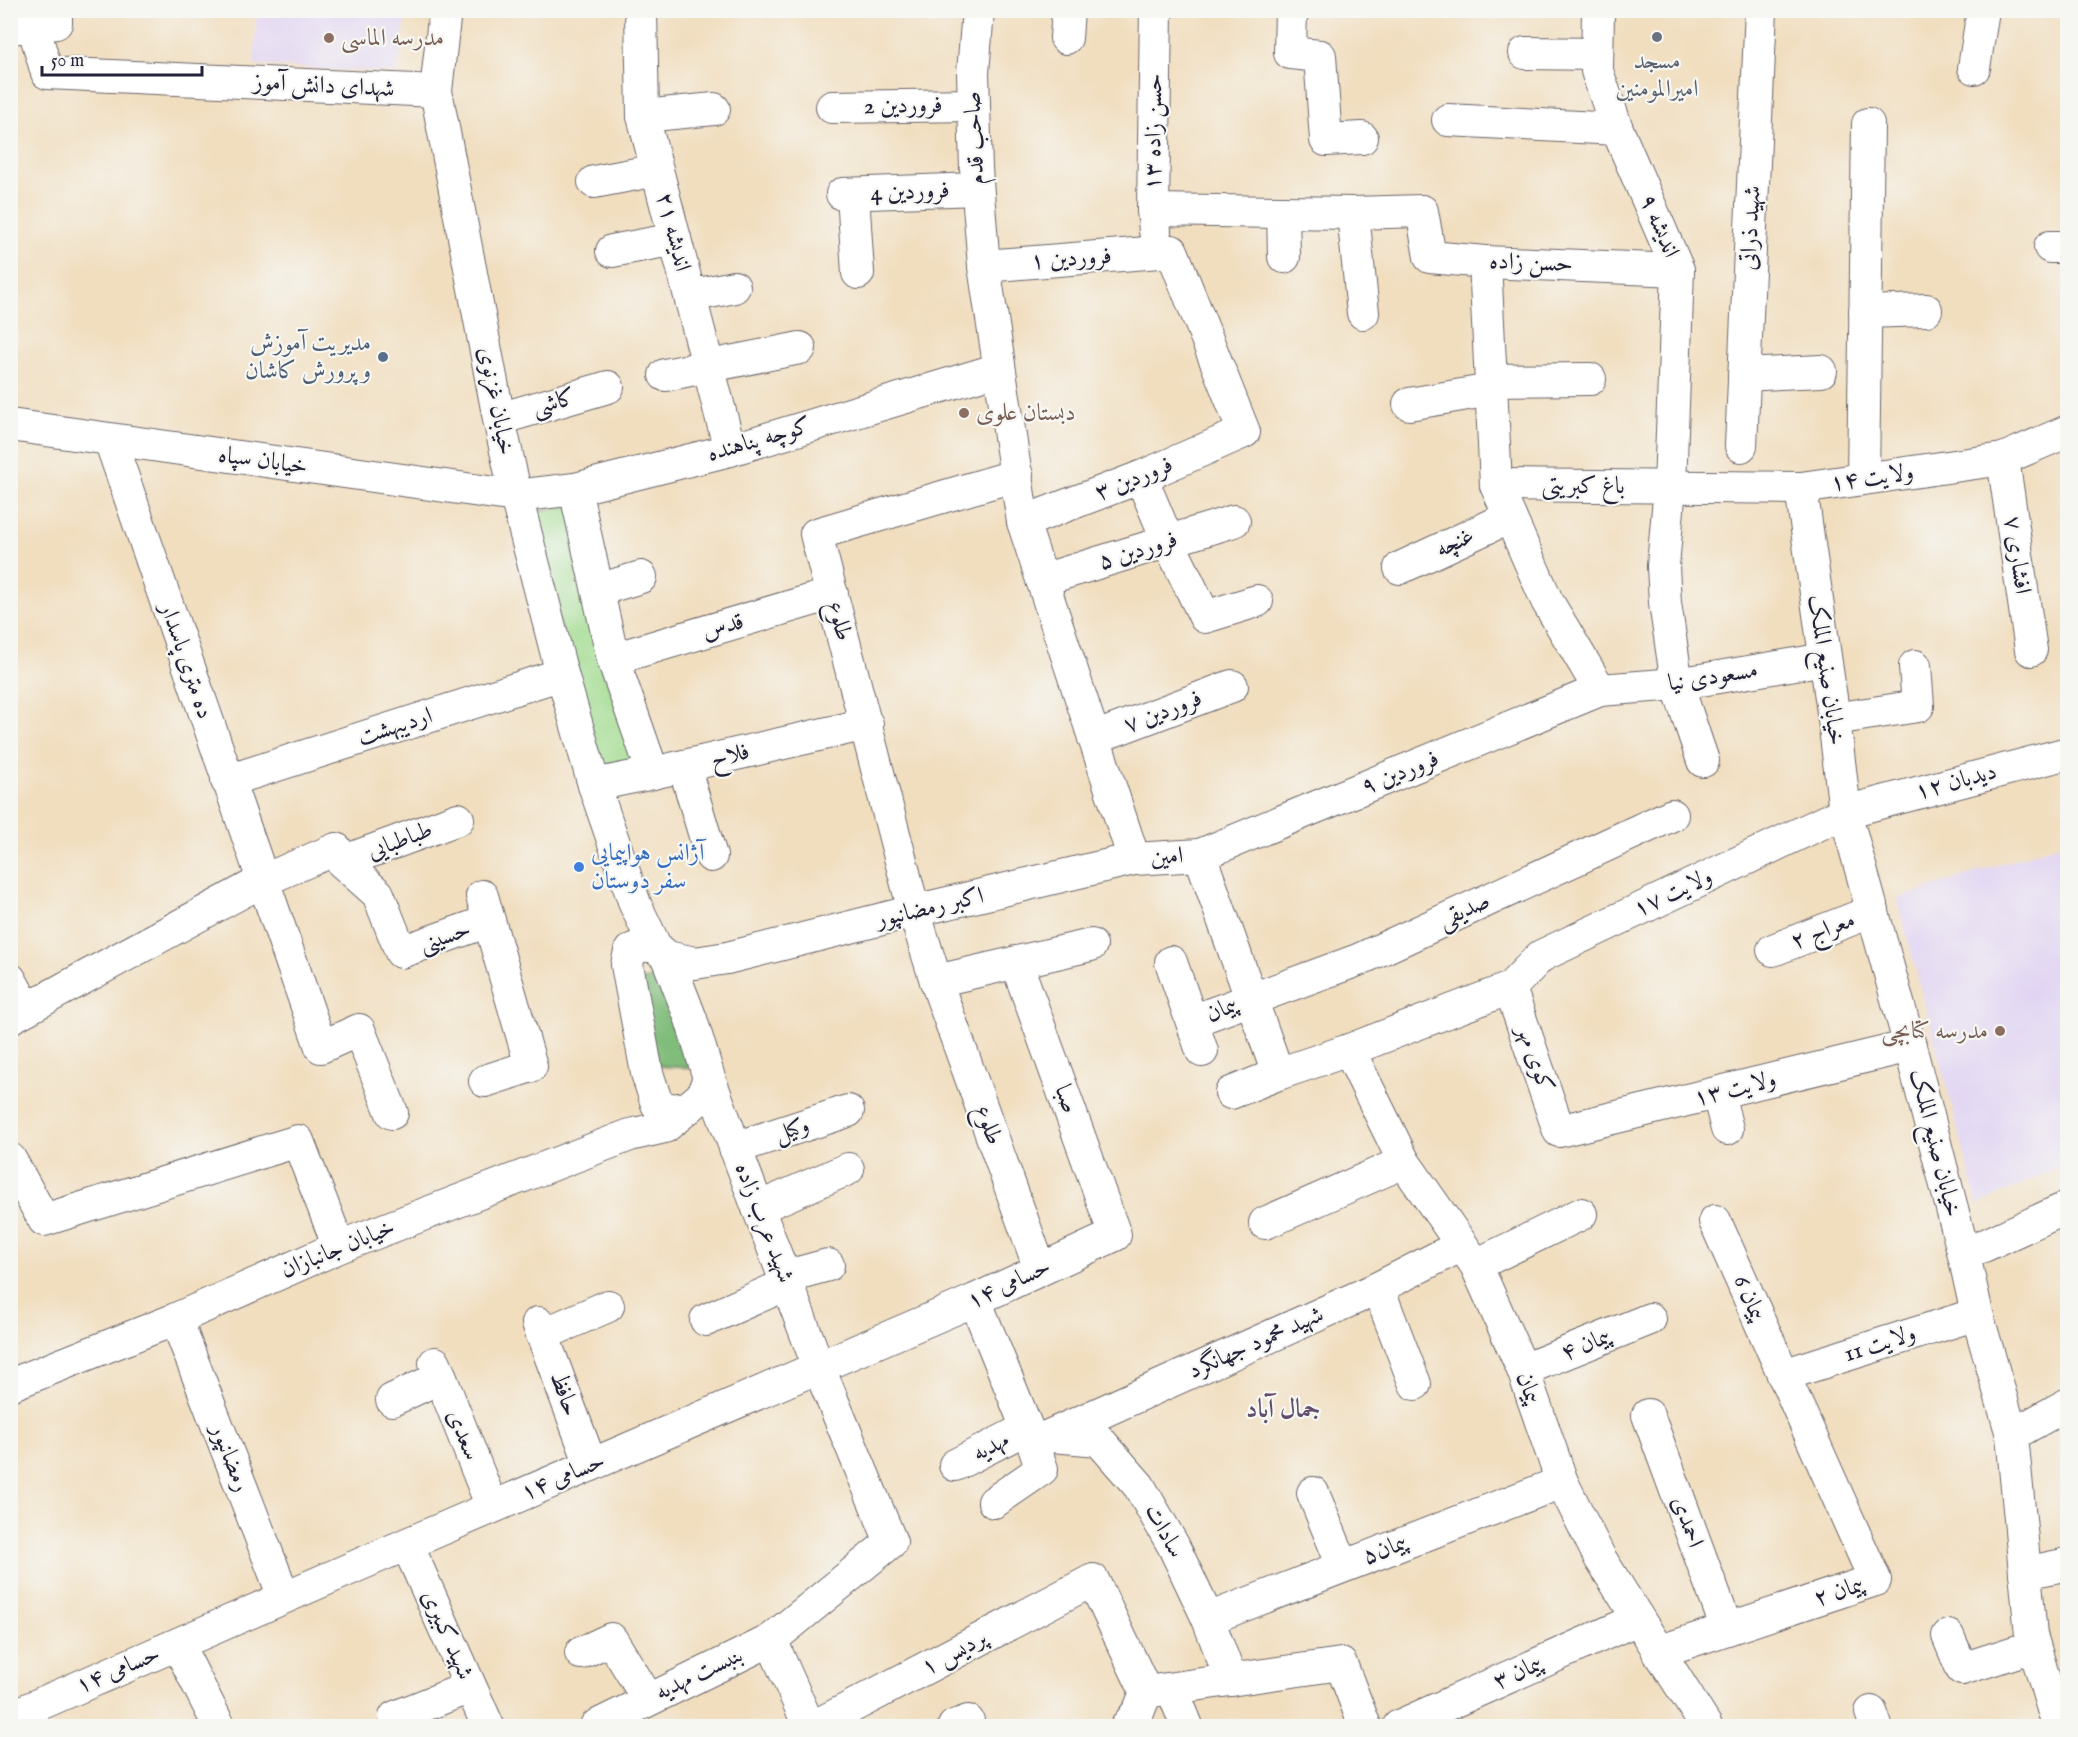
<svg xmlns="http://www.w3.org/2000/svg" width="2078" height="1737" font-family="'IM FELL English',Amiri,serif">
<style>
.built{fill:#e1d4f3}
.green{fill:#a1dc90;stroke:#627f66;stroke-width:1.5}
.forest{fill:#80bc7a;stroke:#516f5a;stroke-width:1.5}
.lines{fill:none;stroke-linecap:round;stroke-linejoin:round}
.minor-casing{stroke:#6a6469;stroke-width:34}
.minor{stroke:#fff;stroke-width:32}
.worship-dot{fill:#6b7280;stroke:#f6f6f2;stroke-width:2}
.education-dot{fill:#8d6e63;stroke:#f6f6f2;stroke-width:2}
.service-dot{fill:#5c6f8a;stroke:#f6f6f2;stroke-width:2}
.shop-dot{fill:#3f7fe0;stroke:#f6f6f2;stroke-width:2}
.labels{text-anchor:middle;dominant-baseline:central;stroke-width:4.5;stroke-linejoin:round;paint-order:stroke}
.education-label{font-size:24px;fill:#785e54;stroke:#f6f6f2;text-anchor:start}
.worship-label{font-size:24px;fill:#5b616d;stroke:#f6f6f2}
.street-label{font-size:24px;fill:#22223b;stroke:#f6f6f2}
.service-label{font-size:24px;fill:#4e5e75;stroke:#f6f6f2;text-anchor:end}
.shop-label{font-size:24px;fill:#366cbe;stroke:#f6f6f2;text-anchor:start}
.neighbourhood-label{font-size:26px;font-weight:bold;fill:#614d6c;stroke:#f6f6f2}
</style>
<rect width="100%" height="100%" fill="#f6f6f2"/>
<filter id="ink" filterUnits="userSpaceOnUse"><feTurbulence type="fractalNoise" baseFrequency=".0167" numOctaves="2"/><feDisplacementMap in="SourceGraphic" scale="12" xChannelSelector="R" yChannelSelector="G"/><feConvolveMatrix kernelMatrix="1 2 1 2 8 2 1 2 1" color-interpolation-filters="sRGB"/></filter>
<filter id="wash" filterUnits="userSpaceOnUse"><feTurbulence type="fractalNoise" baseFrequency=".008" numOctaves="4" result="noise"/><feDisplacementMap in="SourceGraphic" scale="24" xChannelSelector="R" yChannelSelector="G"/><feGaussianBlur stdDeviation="1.35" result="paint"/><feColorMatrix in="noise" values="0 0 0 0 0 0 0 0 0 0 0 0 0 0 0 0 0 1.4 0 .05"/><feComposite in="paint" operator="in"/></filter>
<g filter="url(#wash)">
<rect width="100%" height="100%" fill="#f1debf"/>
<g class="built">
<path d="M257,11H407L397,73L254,65Z"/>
<path d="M2067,842V1163L1978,1205L1897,899Z"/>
</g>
<path class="green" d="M571,507L641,765L595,773L533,511Z"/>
<path class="forest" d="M667,972L694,1068L656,1066L631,985Z"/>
</g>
<g filter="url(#ink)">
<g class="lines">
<defs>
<g id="minor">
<path d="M445,10L436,91L499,419L516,496L562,674L594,785L635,904L655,946"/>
<path d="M641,10L643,116L730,450"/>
<path d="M978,10L973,73L976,169L984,266L1023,522L1134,859"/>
<path d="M1291,10L1290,53L1320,56L1326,140L1362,138"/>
<path d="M1598,10L1597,71L1617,129L1678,270L1670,486L1663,566L1665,603L1677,684L1703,761"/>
<path d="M33,25L47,73L436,91"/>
<path d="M10,28L56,23V10"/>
<path d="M1066,38L1068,10"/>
<path d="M1525,53L1597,54"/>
<path d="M1974,68L1983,10"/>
<path d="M832,107L974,105"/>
<path d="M643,116L714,109"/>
<path d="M1448,120L1617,129"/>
<path d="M594,182L657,170"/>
<path d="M842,194L977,189"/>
<path d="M853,194L858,273"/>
<path d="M1153,210L1353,213L1422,211L1430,257L1485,262L1678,270"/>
<path d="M1283,212L1284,257"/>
<path d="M1353,213L1363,313"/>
<path d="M1155,231L1153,210L1156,10"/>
<path d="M2050,247H2068"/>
<path d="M612,251L675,239"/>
<path d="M1485,262L1496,485L1547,601L1600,690"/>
<path d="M984,266L1172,251L1244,432L1141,477L1023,522"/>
<path d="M690,296L734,287"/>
<path d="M1865,312L1926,310"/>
<path d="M665,375L800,348"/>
<path d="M1744,375L1821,371"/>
<path d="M1491,380L1590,379"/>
<path d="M1409,404L1491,390"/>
<path d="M499,419L608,387"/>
<path d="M10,425L516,496L575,489L730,450L999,369"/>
<path d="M110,440L321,1047L359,1030L392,1113"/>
<path d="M1741,446L1761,10"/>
<path d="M2003,459L2031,650"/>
<path d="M1017,475L816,534L914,911L936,981L1091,945"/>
<path d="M1141,477L1168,541L1205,617L1257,601"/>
<path d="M1863,479L1868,124"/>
<path d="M1496,485L1801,488L2003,459L2068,431"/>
<path d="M1801,488L1834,719L1845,812L1910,1046L1964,1255L1977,1314L2012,1435L2031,1635L2058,1726"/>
<path d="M575,489L613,659L653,773"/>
<path d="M1400,568L1510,517"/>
<path d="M1042,580L1234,521"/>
<path d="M598,590L641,577"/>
<path d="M613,659L832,594"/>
<path d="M1834,719L1918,706L1915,666"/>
<path d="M1094,738L1232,686"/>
<path d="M684,766L711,856"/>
<path d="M227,781L562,674"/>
<path d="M594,785L653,773L867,724"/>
<path d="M1200,855L1278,1074"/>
<path d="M342,862L458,819"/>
<path d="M482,896L531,1066L485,1081"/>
<path d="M1773,950L1873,911"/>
<path d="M667,957L695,963L727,958L914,911L1134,859L1200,855L1600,690L1677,684L1825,659"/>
<path d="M1171,962L1202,1051"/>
<path d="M10,979L26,1008"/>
<path d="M936,981L1040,1269"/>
<path d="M1510,988L1559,1131L1910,1046"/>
<path d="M10,1018L262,881L336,849L342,862L378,894L401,952L489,921"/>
<path d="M1192,1021L1358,960L1672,815"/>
<path d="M1349,1050L1404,1162L1476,1265L1523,1370L1562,1482L1600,1558L1706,1726"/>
<path d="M1231,1093L1278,1074L1349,1050L1510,988L1541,956L1845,812L2068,753"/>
<path d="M1718,1093L1727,1129"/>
<path d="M735,1148L848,1111"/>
<path d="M10,1159L44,1220L298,1141L339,1247"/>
<path d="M758,1208L848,1169"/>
<path d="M1265,1223L1404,1162"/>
<path d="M1964,1255L2068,1207"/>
<path d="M1476,1265L1581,1214"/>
<path d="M784,1277L828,1265"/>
<path d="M1378,1288L1415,1384"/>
<path d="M975,1300L1033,1443L1378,1288L1460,1246"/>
<path d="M176,1319L284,1597"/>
<path d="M706,1320L787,1284"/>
<path d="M538,1323L591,1465"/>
<path d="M542,1335L608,1306"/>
<path d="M435,1363L492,1507"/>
<path d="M1523,1370L1650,1319"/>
<path d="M1783,1375L1977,1314"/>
<path d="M10,1385L176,1319L339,1247L630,1135L665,1127L688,1108"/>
<path d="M392,1400L441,1377"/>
<path d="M1648,1415L1727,1629"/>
<path d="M2012,1435L2068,1404"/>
<path d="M1052,1436L1099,1440L1139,1486L1173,1545L1208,1619L1231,1680"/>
<path d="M955,1465L1027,1428"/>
<path d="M1313,1493L1343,1566"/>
<path d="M994,1502L1042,1469L1033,1443"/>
<path d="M407,1544L488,1726"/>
<path d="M2025,1573L2068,1564"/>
<path d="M1208,1619L1562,1482"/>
<path d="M1948,1636L1962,1669L2034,1646"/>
<path d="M771,1640L809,1726"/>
<path d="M178,1645L219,1726"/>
<path d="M1658,1652L1875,1580L1715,1221"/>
<path d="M581,1653L611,1639L648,1699"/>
<path d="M1172,1689L1187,1726"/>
<path d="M1146,1692L1341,1664L1365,1726"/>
<path d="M1871,1712L1876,1726"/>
<path d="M10,1717L407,1544L975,1300L1115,1235L1016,962"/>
<path d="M395,1717L470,1687"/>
<path d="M596,1726L771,1640L891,1542L819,1368L758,1208L709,1078L691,1019L667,957L655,946H640L630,951L627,965L647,1073L657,1104L671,1110L688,1108L702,1096L709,1078"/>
<path d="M815,1726L1093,1580L1146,1692L1139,1710L1127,1726"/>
<path d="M954,1726L968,1721"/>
<path d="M1399,1726L1638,1619"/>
</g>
</defs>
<use href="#minor" class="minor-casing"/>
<use href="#minor" class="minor"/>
</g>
</g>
<circle class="worship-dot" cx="1657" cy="37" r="6"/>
<g class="education-dot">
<circle cx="329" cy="38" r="6"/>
<circle cx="964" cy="413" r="6"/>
<circle cx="2000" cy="1031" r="6"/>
</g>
<circle class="service-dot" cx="383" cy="357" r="6"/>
<circle class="shop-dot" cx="579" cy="867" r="6"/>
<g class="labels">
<g class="education-label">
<text x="341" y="38">مدرسه الماسی</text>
<text x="976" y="413">دبستان علوی</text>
<text x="1988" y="1031" text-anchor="end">مدرسه کتابچی</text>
</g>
<g class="worship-label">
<text x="1657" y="61">مسجد<tspan x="1657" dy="28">امیرالمومنین</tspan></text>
</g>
<g class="street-label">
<text transform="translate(324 86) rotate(3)">شهدای دانش آموز</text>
<text transform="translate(903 106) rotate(-1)">فروردین 2</text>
<text transform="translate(1154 132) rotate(-89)">حسن زاده ۱۳</text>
<text transform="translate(975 138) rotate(-93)">صاحب قدم</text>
<text transform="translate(910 192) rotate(-2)">فروردین 4</text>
<text transform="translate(1659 226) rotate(67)">اندیشه ۹</text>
<text transform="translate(1751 228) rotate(-87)">شهید ذراتی</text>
<text transform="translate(673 232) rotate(76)">اندیشه ۲۱</text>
<text transform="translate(1071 259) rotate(-4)">فروردین ۱</text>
<text transform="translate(1531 263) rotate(2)">حسن زاده</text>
<text transform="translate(496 401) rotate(79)">خیابان غزنوی</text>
<text transform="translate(554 403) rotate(-16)">کاشی</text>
<text transform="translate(759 440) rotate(-16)">کوچه پناهنده</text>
<text transform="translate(263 461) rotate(8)">خیابان سپاه</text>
<text transform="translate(1872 478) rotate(-8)">ولایت ۱۴</text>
<text transform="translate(1134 479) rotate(-22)">فروردین ۳</text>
<text x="1583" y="486">باغ کبریتی</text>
<text transform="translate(1455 543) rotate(-25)">غنچه</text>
<text transform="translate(1138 551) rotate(-17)">فروردین ۵</text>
<text transform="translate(2017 555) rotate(82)">افشاری ۷</text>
<text transform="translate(839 621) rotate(75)">طلوع</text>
<text transform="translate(723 627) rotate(-16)">قدس</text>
<text transform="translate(186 661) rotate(71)">ده متری پاسدار</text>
<text transform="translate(1826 670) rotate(82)">خیابان صنیع الملک</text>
<text transform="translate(1713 677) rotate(-9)">مسعودی نیا</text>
<text transform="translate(1163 712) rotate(-21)">فروردین ۷</text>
<text transform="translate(395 727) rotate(-18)">اردیبهشت</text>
<text transform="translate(730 756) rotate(-13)">فلاح</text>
<text transform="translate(1400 773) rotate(-22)">فروردین ۹</text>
<text transform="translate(1956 782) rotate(-15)">دیدبان ۱۲</text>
<text transform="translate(400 841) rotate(-21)">طباطبایی</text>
<text transform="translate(1167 857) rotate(-4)">امین</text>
<text transform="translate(1673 893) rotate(-25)">ولایت ۱۷</text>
<text transform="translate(930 908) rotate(-13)">اکبر رمضانپور</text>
<text transform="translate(1464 911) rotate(-25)">صدیقی</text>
<text transform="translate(1823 931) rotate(-21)">معراج ۲</text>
<text transform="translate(445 937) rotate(-19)">حسینی</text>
<text transform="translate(1222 1010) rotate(-22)">پیمان</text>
<text transform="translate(1535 1059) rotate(71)">کوی مهر</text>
<text transform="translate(1735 1089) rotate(-14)">ولایت ۱۳</text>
<text transform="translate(1066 1099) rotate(70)">صبا</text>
<text transform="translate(988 1125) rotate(70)">طلوع</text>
<text transform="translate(792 1130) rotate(-18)">وکیل</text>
<text transform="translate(1935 1143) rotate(76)">خیابان صنیع الملک</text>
<text transform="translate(764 1223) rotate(69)">شهید عرب زاده</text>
<text transform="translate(338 1249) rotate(-22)">خیابان جانبازان</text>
<text transform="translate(1009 1284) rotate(-25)">حسامی ۱۴</text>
<text transform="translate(1749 1298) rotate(66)">پیمان 6</text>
<text transform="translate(1256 1343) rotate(-24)">شهید محمود جهانگرد</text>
<text transform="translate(1880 1344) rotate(-18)">ولایت 11</text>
<text transform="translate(1586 1345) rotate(-22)">پیمان ۴</text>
<text transform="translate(1528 1388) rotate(70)">پیمان</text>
<text transform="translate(564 1394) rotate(70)">حافظ</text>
<text transform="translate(463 1435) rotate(68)">سعدی</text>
<text transform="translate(991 1447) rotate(-27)">مهدیه</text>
<text transform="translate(230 1458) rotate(69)">رمضانپور</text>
<text transform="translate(563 1477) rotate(-23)">حسامی ۱۴</text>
<text transform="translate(1687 1522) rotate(70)">احمدی</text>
<text transform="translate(1164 1531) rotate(61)">سادات</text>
<text transform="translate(1385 1550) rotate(-21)">پیمان۵</text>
<text transform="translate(1839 1592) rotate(-18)">پیمان ۲</text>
<text transform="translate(447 1635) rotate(66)">شهید کبیری</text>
<text transform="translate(954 1653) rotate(-28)">پردیس ۱</text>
<text transform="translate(118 1670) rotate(-23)">حسامی ۱۴</text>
<text transform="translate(1518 1673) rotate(-24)">پیمان ۳</text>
<text transform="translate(699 1674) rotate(-26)">بنبست مهدیه</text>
</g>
<g class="service-label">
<text x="371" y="343">مدیریت آموزش<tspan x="371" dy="28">و پرورش کاشان</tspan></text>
</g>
<g class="shop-label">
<text x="591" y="853">آژانس هواپیمایی<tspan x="591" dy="28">سفر دوستان</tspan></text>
</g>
<g class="neighbourhood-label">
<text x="1283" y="1409">جمال آباد</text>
</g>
</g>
<rect width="2078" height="1737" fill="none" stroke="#f6f6f2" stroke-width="36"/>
<path d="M42 66v9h160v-9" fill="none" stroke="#22223b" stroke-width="3"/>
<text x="51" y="66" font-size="18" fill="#22223b" stroke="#f6f6f2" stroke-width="4.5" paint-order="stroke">50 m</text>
</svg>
